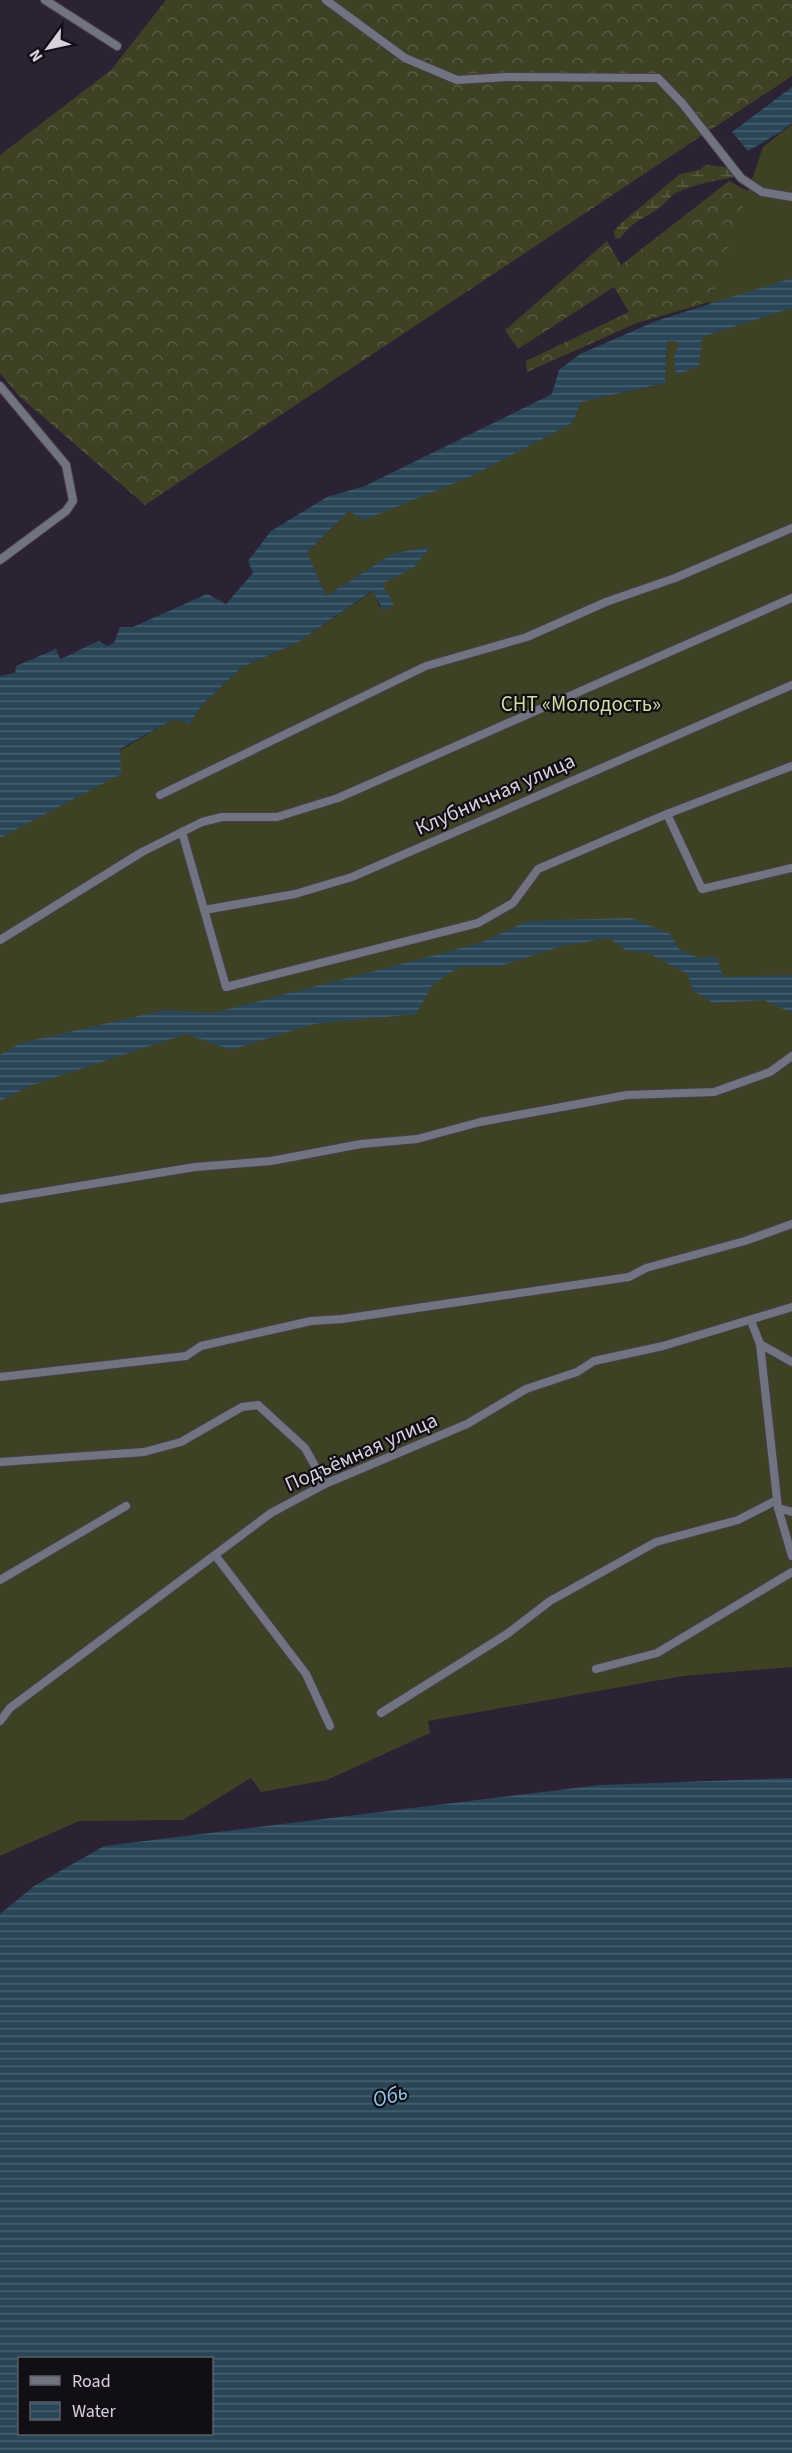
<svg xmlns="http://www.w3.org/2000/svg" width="792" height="2453" font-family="'Source Sans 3',sans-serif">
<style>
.forest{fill:url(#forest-crowns)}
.wetland{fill:url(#wetland-marsh)}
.garden{fill:#3e4124}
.water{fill:url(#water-rules);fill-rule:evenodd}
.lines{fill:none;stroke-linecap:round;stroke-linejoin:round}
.street-casing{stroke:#473e4e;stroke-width:10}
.street{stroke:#727381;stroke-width:8}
.labels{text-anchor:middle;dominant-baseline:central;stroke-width:4.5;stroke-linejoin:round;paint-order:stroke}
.park-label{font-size:21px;fill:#d6dea3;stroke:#110e15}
.street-label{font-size:21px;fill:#d7d1dc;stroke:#110e15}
.water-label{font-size:22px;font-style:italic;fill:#8fc6eb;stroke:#110e15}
</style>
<defs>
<pattern id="forest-crowns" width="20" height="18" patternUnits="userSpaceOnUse" patternTransform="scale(1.5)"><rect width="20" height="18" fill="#3e4124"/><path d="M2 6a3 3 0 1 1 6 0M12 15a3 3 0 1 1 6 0" fill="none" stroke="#595b43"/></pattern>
<pattern id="wetland-marsh" width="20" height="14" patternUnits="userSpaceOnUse" patternTransform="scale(1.5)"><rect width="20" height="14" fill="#3e4124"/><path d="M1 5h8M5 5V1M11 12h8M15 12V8" fill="none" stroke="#595b43"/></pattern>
<pattern id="water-rules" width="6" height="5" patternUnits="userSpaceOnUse" patternTransform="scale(1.5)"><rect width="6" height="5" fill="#294659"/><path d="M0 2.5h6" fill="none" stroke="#476070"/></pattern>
</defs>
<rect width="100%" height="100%" fill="#2b2233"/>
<g class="forest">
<path d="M166,0H792V76L145,505L19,396L0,373V155L111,70Z"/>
<path d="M729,181L784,210L792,278L637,323L527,372L526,361L629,312L614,287L518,349L505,330L607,241L621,265Z"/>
</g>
<path class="wetland" d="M706,165L726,167L735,177C717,180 697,184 680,191C671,194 668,201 662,206C649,216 630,222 621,238L615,239L614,231L620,224L680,174L699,170Z"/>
<path class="garden" d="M792,124V1667L683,1676L428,1721L430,1733L327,1780L261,1792L251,1778L183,1820L79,1821L0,1856V820L174,719L190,724L201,706L242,667L297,643L373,591L380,607L393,604L381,584L392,554L326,596L307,552L349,511L581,402L665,383L667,341L679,342L701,337L704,320L763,147Z"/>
<g class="water">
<path d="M792,87V123L779,133L748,151L732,132Z"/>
<path d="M792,278V308L702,337L699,366L676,375L674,357L679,342L667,341L665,383L581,402L572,423L472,476L364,520L349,511L307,552L326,596L392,554L431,546L414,567L382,584L394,604L384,611L372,591L297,643L242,667L201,706L190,724L174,719L120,749L121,774L0,838V676L15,673L16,666L56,649L60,659C74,654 85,646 99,641L107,646L114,643L120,627H133L207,594L226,604L253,573L248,561L271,531L327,497L365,486L552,394L559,370L580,354L656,321Z"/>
<path d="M631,918L670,934L679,949L699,958L717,957L723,977L792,975V1013L764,1000L714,1003L693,991L688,974L648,953L627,951L609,938L562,946L500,966L459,967L432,985L416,1014L313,1024L231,1050L186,1034L32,1085L0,1101V1055L21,1043L165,1010L213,1013L451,951L480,943L528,921Z"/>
<path d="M792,1778V2453H0V1914L34,1886L104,1846L600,1785ZM20,2358H212V2434H20Z"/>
</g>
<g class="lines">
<defs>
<g id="street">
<path d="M45,0L117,46"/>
<path d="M326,0L405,58L457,80L507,77L658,78L682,103L741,178L762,192L792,197"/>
<path d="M0,386L66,465L73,501L66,511L0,560"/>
<path d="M160,795L426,666L527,637L606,602L675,578L792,528"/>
<path d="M667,814L702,889L792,868"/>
<path d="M182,832L226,987L478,923L513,903L538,869L667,814L792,766"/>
<path d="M204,910L295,894L352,877L792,685"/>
<path d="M0,940L142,852L202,822L222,817H277L338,798L792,598"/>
<path d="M0,1199L195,1167L271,1161L361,1144L417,1139L480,1122L627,1095L714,1092L770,1072L792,1056"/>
<path d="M751,1321L760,1344L778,1508L792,1556"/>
<path d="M760,1344L792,1362"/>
<path d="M0,1377L186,1356L201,1346L311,1321L342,1319L629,1277L646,1268L745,1241L792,1224"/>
<path d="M0,1462L144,1452L181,1442L242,1407L258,1405L305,1448L325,1484"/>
<path d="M778,1508L792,1512"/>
<path d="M215,1555L306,1674L330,1726"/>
<path d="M0,1580L126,1506"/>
<path d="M596,1669L657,1653L792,1572"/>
<path d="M381,1713L507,1634L550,1601L656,1542L738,1520L777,1500"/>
<path d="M0,1721L10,1708L271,1513L325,1484L467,1424L526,1389L577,1372L594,1361L663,1346L792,1307"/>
</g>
</defs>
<use href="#street" class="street-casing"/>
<use href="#street" class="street"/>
</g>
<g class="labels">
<g class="park-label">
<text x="581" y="704">СНТ «Молодость»</text>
</g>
<g class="street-label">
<text transform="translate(495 794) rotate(-24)">Клубничная улица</text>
<text transform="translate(361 1452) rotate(-24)">Подъёмная улица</text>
</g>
<g class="water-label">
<text transform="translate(390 2096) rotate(-15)">Обь</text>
</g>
</g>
<rect x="18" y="2357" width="195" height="78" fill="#110e15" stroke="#605c65" stroke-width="1.5"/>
<rect x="30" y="2376" width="30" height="9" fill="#727381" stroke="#605c65" stroke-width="1.5"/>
<text x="72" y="2387" font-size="18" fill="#d7d1dc">Road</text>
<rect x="30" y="2402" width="30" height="18" fill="url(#water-rules)" stroke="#605c65" stroke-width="1.5"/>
<text x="72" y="2417" font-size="18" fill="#d7d1dc">Water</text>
<g transform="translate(48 48) rotate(237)" stroke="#110e15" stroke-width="4.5" paint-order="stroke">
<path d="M0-4.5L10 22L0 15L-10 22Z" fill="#d7d1dc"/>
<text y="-9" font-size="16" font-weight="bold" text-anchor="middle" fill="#d7d1dc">N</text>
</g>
</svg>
